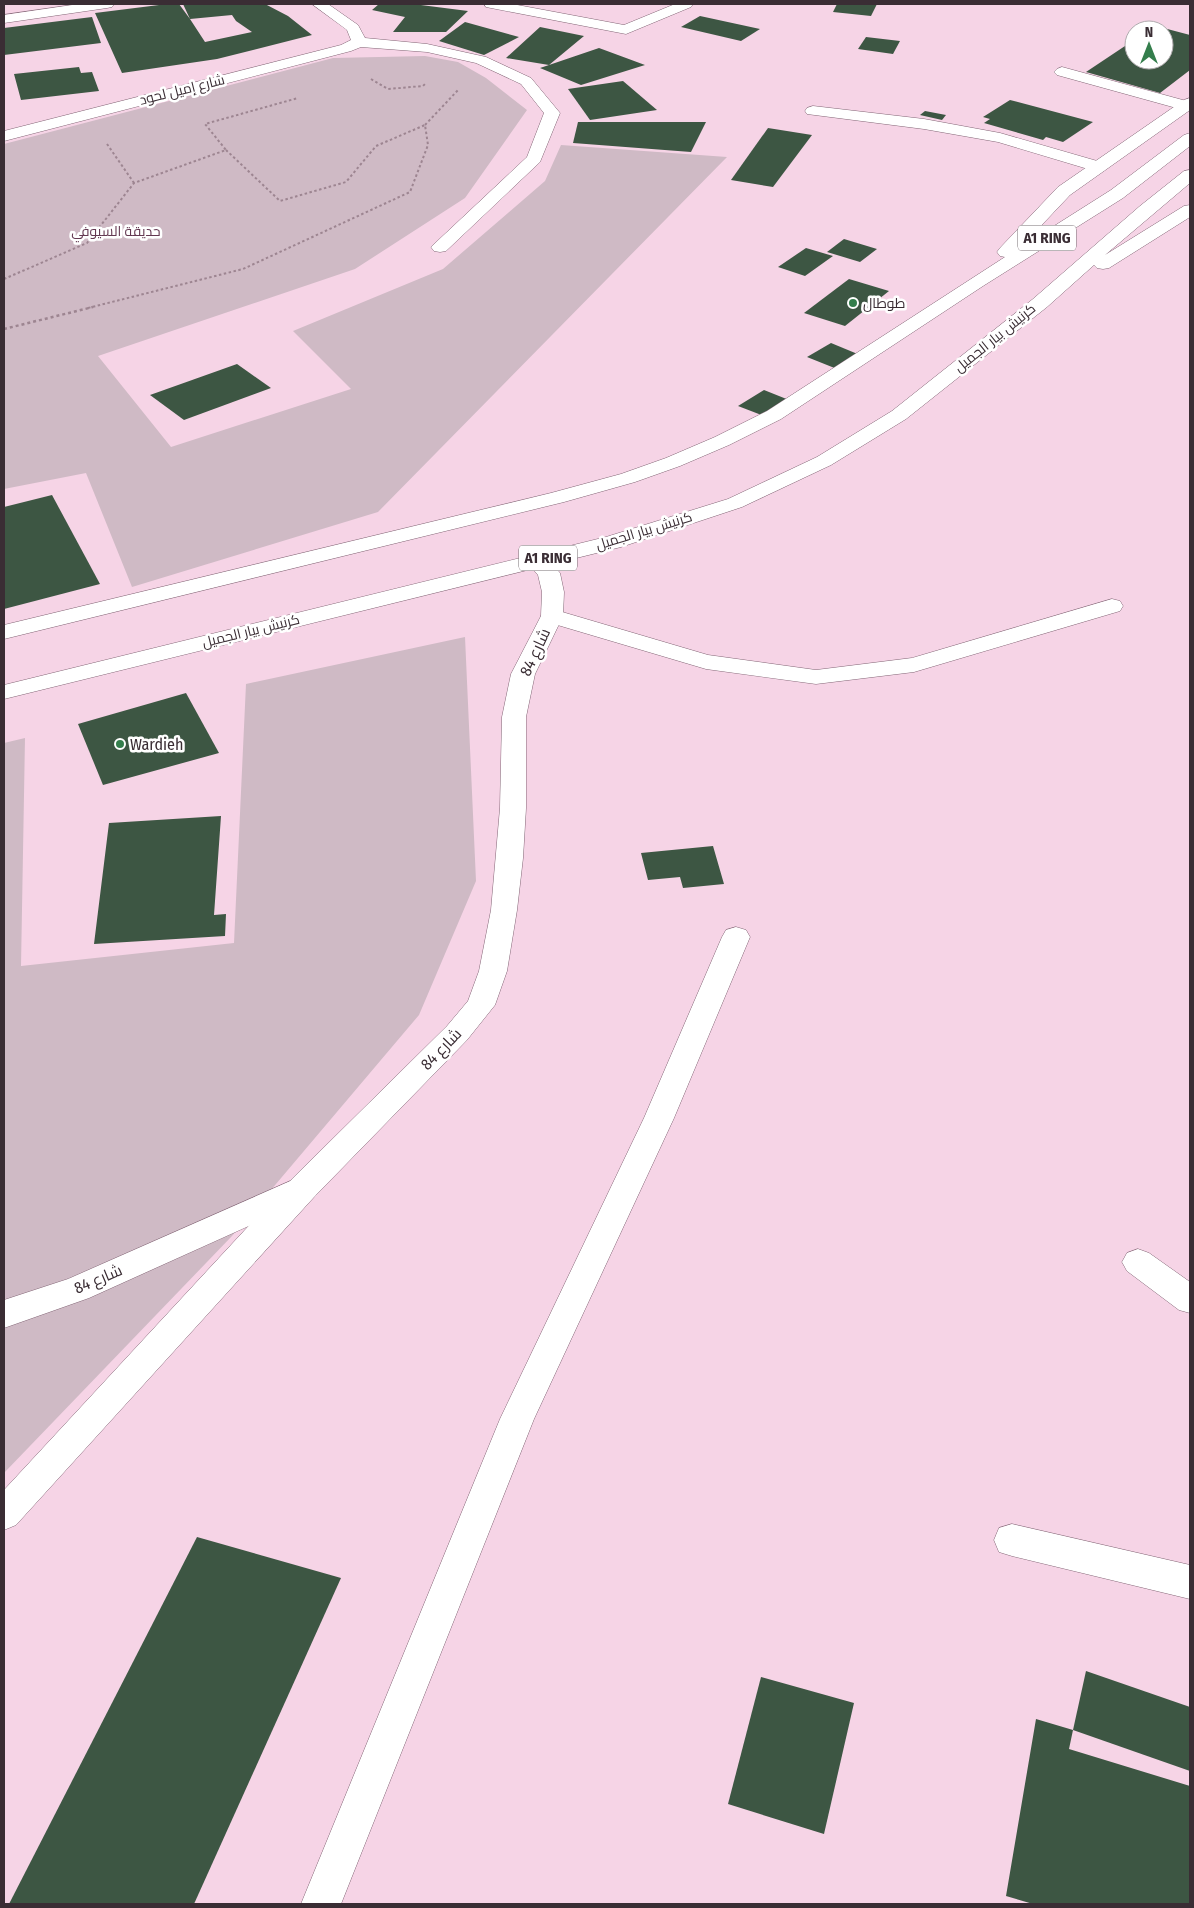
<svg xmlns="http://www.w3.org/2000/svg" width="1194" height="1908" font-family="'Fira Sans Condensed',Cairo,sans-serif">
<style>
.green{fill:#cfbac5}
.building{fill:#3d5643;fill-rule:evenodd}
.lines{fill:none;stroke-linecap:round;stroke-linejoin:round}
.lane-casing{stroke:#836676;stroke-width:1}
.street-casing{stroke:#836676;stroke-width:1}
.secondary-casing{stroke:#836676;stroke-width:1}
.highway-casing{stroke:#836676;stroke-width:1}
.path-far1{stroke:#9d8591;stroke-width:2;stroke-dasharray:2.5 2.5;stroke-linecap:butt}
.path{stroke:#9d8591;stroke-width:2.5;stroke-dasharray:3 3;stroke-linecap:butt}
.lane{fill:#fff;fill-rule:evenodd}
.street{fill:#fff;fill-rule:evenodd}
.secondary{fill:#fff;fill-rule:evenodd}
.highway{fill:#fff;fill-rule:evenodd}
.poi-dot{fill:#347e4c;stroke:#fff;stroke-width:2}
.labels{text-anchor:middle;dominant-baseline:central;stroke-width:5;stroke-linejoin:round;paint-order:stroke}
.far-street-label{font-size:14px;fill:#3a2d34;stroke:#fff}
.far-park-label{font-size:14px;fill:#643952;stroke:#fff}
.far-poi-label{font-size:14px;fill:#3a2d34;stroke:#fff;text-anchor:start}
.shield{fill:#fff;stroke:#756c71;stroke-width:1}
.shield-label{font-size:15px;font-weight:bold;fill:#3a2d34}
.street-label{font-size:16px;fill:#3a2d34;stroke:#fff}
.poi-label{font-size:16px;fill:#3a2d34;stroke:#fff;text-anchor:start}
</style>
<rect width="100%" height="100%" fill="#f6d4e6"/>
<g class="green">
<path d="M425,56L458,62L486,78L527,110L465,198L355,269L98,356L171,447L351,389L293,331L443,269L545,181L561,145L727,157L378,512L132,587L86,473L4,489V144L333,58Z"/>
<path d="M465,637L476,881L419,1015L232,1236L4,1473V743L25,738L21,966L234,943L246,684Z"/>
</g>
<g class="building">
<path d="M167,4H179L190,19L183,4H265L288,16L312,35L217,59L122,73L95,13ZM232,15L236,21L252,32L205,42L190,19Z"/>
<path d="M379,4H413L468,11L446,32H393L405,17L372,10Z"/>
<path d="M837,4H877L871,16L833,12Z"/>
<path d="M700,16L760,29L741,41L681,27Z"/>
<path d="M92,17L101,43L4,55V28Z"/>
<path d="M465,22L519,37L484,55L439,41Z"/>
<path d="M1156,26L1190,35V70L1160,93L1086,72L1134,40V60H1164V30H1150Z"/>
<path d="M540,27L584,36L549,65L599,48L645,65L581,85L540,68L549,65L506,58Z"/>
<path d="M866,37L900,41L893,54L858,49Z"/>
<path d="M79,67L81,73L92,72L99,91L21,100L14,74Z"/>
<path d="M623,81L657,110L590,120L568,89Z"/>
<path d="M1010,100L1093,122L1063,142L1046,137L1043,140L984,123L990,119L983,117Z"/>
<path d="M925,111L946,115L942,120L920,115Z"/>
<path d="M578,122H706L691,152L573,143Z"/>
<path d="M768,128L812,135L773,187L731,180Z"/>
<path d="M844,239L877,249L860,262L827,252Z"/>
<path d="M806,248L833,256L805,276L778,267Z"/>
<path d="M849,279L889,291L845,326L804,313Z"/>
<path d="M831,343L860,355L837,369L807,357Z"/>
<path d="M237,364L271,388L184,420L150,395Z"/>
<path d="M764,390L789,400L764,416L738,406Z"/>
<path d="M52,495L100,584L4,609V507Z"/>
<path d="M186,693L219,753L103,785L78,724Z"/>
<path d="M221,816L214,915L226,914L225,936L94,944L109,823Z"/>
<path d="M713,846L724,884L683,888L680,877L648,880L641,853Z"/>
<path d="M197,1537L341,1578L194,1904H9Z"/>
<path d="M1086,1671L1190,1707V1771L1073,1730Z"/>
<path d="M761,1677L854,1703L824,1834L728,1804Z"/>
<path d="M1036,1719L1073,1730L1069,1749L1190,1786V1904H1033L1006,1896Z"/>
</g>
<g class="lines">
<defs>
<g id="lane">
<path d="M1062,67L1190,102V110L1180,109L1057,75L1054,72L1057,69Z"/>
<path d="M1112,599L1120,601L1123,606L1120,611L914,672L816,684L706,669L544,621L541,616L544,611L552,609L708,655L816,670L912,658Z"/>
<path d="M736,927L746,930L750,937L674,1118L534,1419L341,1904H301L500,1419L644,1118L722,937L726,930Z"/>
<path d="M304,1175L315,1178L319,1187L315,1196L89,1298L4,1328V1300L68,1279Z"/>
<path d="M1138,1249L1149,1253L1190,1282V1313L1179,1310L1127,1271L1122,1262L1127,1253Z"/>
<path d="M1012,1524L1190,1565V1599L1012,1556L999,1552L994,1540L999,1528Z"/>
</g>
<g id="street">
<path d="M312,4H328L358,25L365,38L427,44L486,57L531,78L560,113L540,162L446,251L440,252L434,251L431,247L527,157L544,113L521,84L476,63L427,52L361,47L351,51L4,141V131L341,45L351,40L347,30Z"/>
<path d="M484,4H512L624,25L675,4H693L691,7L626,34L491,8L486,7Z"/>
<path d="M813,106L924,119L1000,133L1104,163L1106,167L1104,171L1098,172L998,142L924,129L807,114L805,111L807,108Z"/>
<path d="M537,554L545,556L560,573L564,592L563,616L535,674L526,717V808L523,858L517,910L507,971L495,1005L467,1040L315,1196L16,1525L4,1530V1490L293,1178L447,1026L468,1001L479,971L491,910L500,808L502,717L511,674L541,616L542,592L538,575L526,561L529,556Z"/>
</g>
<path id="secondary" d="M79,4H114L112,7L107,8L4,23V15Z"/>
<g id="highway">
<path d="M1190,98V110L1070,195L1021,247L1111,190L1184,135L1190,133V146L1123,198L983,286L781,419L729,445L680,466L635,482L564,502L4,639V625L551,493L621,474L666,458L715,437L767,411L1005,257L1000,256L997,252L1000,248L1058,187L1184,100Z"/>
<path d="M1190,170V183L1105,255L1184,206L1190,205V217L1109,268L1103,269L1097,268L1094,265L1047,307L906,419L831,465L742,507L621,547L4,699V685L606,537L728,499L817,457L892,411L1033,299L1140,206L1184,171Z"/>
</g>
</defs>
<use href="#lane" class="lane-casing"/>
<use href="#street" class="street-casing"/>
<use href="#secondary" class="secondary-casing"/>
<use href="#highway" class="highway-casing"/>
<g class="path-far1">
<path d="M371,79L388,89L423,86L426,83"/>
<path d="M425,125L459,89"/>
<path d="M107,144L134,183"/>
<path d="M4,279L87,243L134,183L226,150L205,124L298,98"/>
<path d="M88,308L243,269L410,192L428,145L425,125L376,146L346,182L280,201L226,150"/>
</g>
<path class="path" d="M4,329L93,307"/>
<use href="#lane" class="lane"/>
<use href="#street" class="street"/>
<use href="#secondary" class="secondary"/>
<use href="#highway" class="highway"/>
</g>
<g class="poi-dot">
<circle cx="853" cy="303" r="5"/>
<circle cx="120" cy="744" r="5"/>
</g>
<g class="labels">
<g class="far-street-label">
<text transform="translate(182 90) rotate(-14)">شارع إميل لحود</text>
<text transform="translate(995 338) rotate(-39)">كرنيش بيار الجميل</text>
<text transform="translate(644 531) rotate(-17)">كرنيش بيار الجميل</text>
<text transform="translate(251 631) rotate(-14)">كرنيش بيار الجميل</text>
</g>
<g class="far-park-label">
<text x="116" y="231">حديقة السيوفي</text>
</g>
<g class="far-poi-label">
<text x="863" y="303">طوطال</text>
</g>
<g class="shield">
<rect x="1018" y="225.5" width="58" height="25" rx="4"/>
<rect x="519" y="545.5" width="58" height="25" rx="4"/>
</g>
<g class="shield-label">
<text x="1047" y="238">A1 RING</text>
<text x="548" y="558">A1 RING</text>
</g>
<g class="street-label">
<text transform="translate(535 652) rotate(-65)">شارع 84</text>
<text transform="translate(441 1049) rotate(-46)">شارع 84</text>
<text transform="translate(98 1279) rotate(-23)">شارع 84</text>
</g>
<g class="poi-label">
<text x="130" y="744">Wardieh</text>
</g>
</g>
<rect width="1194" height="1908" fill="none" stroke="#3a2d34" stroke-width="10"/>
<g transform="translate(1149 45)"><circle r="24" fill="#ffffff" stroke="#b0abae"/>
<path d="M0-4L9 19L0 12L-9 19Z" fill="#347e4c"/>
<text y="-8" font-size="14" font-weight="bold" text-anchor="middle" fill="#3a2d34">N</text>
</g>
</svg>
